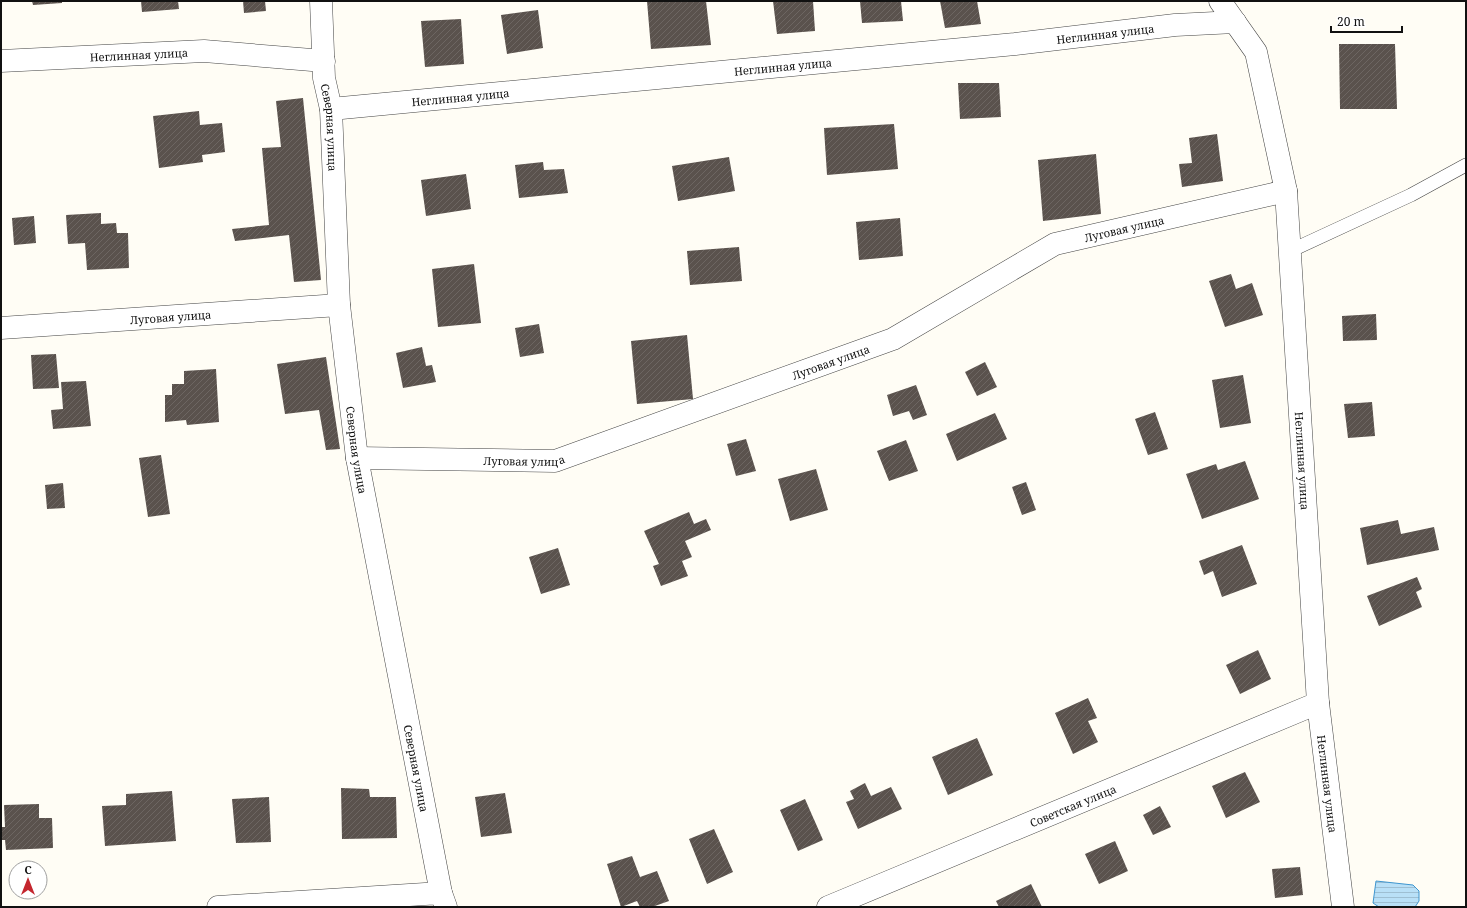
<svg xmlns="http://www.w3.org/2000/svg" width="1467" height="908" font-family="'Noto Serif',serif">
<style>
.water{fill:url(#water-rules);stroke:#3f96cf}
.building{fill:url(#building-hatch)}
.lines{fill:none;stroke-linecap:round;stroke-linejoin:round}
.service-casing{stroke:#444;stroke-width:14}
.minor-casing{stroke:#444;stroke-width:23}
.service{stroke:#fff;stroke-width:13}
.minor{stroke:#fff;stroke-width:22}
.labels{text-anchor:middle;dominant-baseline:central;stroke-width:4;stroke-linejoin:round;paint-order:stroke}
.street-label{font-size:11px;fill:#111;stroke:#fff}
</style>
<defs>
<pattern id="water-rules" width="6" height="5" patternUnits="userSpaceOnUse"><rect width="6" height="5" fill="#b9e0f7"/><path d="M0 2.5h6" fill="none" stroke="#9ebfd3"/></pattern>
<pattern id="building-hatch" width="6" height="6" patternUnits="userSpaceOnUse"><rect width="6" height="6" fill="#5a524d"/><path d="M-1 1l2-2M0 6l6-6M5 7l2-2" fill="none" stroke="#6d6662"/></pattern>
</defs>
<rect width="100%" height="100%" fill="#fffdf5"/>
<path class="water" d="M1376,881L1413,885L1419,891V901L1415,907H1379L1373,903Z"/>
<g class="building">
<path d="M32,1H62V3L33,5Z"/>
<path d="M141,1H178L179,9L142,12Z"/>
<path d="M243,1H265L266,11L244,13Z"/>
<path d="M647,1H706L711,45L651,49Z"/>
<path d="M773,1H813L815,31L777,34Z"/>
<path d="M860,1H901L903,21L862,23Z"/>
<path d="M940,1H977L981,24L945,28Z"/>
<path d="M538,10L543,48L507,54L501,15Z"/>
<path d="M461,19L464,64L425,67L421,21Z"/>
<path d="M1339,44H1395L1397,109H1340Z"/>
<path d="M958,83H999L1001,117L960,119Z"/>
<path d="M303,98L321,280L294,282L289,235L235,241L232,229L269,225L262,148L281,147L276,101Z"/>
<path d="M199,111L200,125L222,123L225,152L202,155L203,162L159,168L153,116Z"/>
<path d="M894,124L898,169L827,175L824,128Z"/>
<path d="M1217,134L1223,181L1182,187L1179,164L1192,163L1189,138Z"/>
<path d="M1096,154L1101,214L1043,221L1038,160Z"/>
<path d="M729,157L735,191L678,201L672,166Z"/>
<path d="M543,162L544,170L564,169L568,193L519,198L515,165Z"/>
<path d="M466,174L471,209L426,216L421,180Z"/>
<path d="M101,213V224L116,223L117,233H128L129,268L87,270L85,243L68,244L66,215Z"/>
<path d="M34,216L36,243L14,245L12,218Z"/>
<path d="M900,218L903,256L859,260L856,222Z"/>
<path d="M739,247L742,281L690,285L687,251Z"/>
<path d="M474,264L481,323L438,327L432,269Z"/>
<path d="M1231,274L1236,289L1252,283L1263,315L1225,327L1209,281Z"/>
<path d="M1376,314L1377,340L1343,341L1342,316Z"/>
<path d="M539,324L544,353L520,357L515,328Z"/>
<path d="M687,335L693,399L637,404L631,341Z"/>
<path d="M422,347L426,366L432,365L436,382L403,388L396,353Z"/>
<path d="M56,354L59,388L33,389L31,355Z"/>
<path d="M326,357L340,449L326,450L319,410L285,414L277,364Z"/>
<path d="M985,362L997,387L977,396L965,372Z"/>
<path d="M216,369L219,422L187,425L186,420L165,422V395H172V384H184V371Z"/>
<path d="M1243,375L1251,423L1220,428L1212,380Z"/>
<path d="M86,381L91,426L53,429L51,410L63,409L61,382Z"/>
<path d="M916,385L927,415L913,420L909,411L893,416L887,395Z"/>
<path d="M1372,402L1375,436L1348,438L1344,404Z"/>
<path d="M1155,412L1168,449L1148,455L1135,419Z"/>
<path d="M995,413L1007,439L957,461L946,434Z"/>
<path d="M746,439L756,471L736,476L727,444Z"/>
<path d="M906,440L918,471L889,481L877,451Z"/>
<path d="M161,455L170,514L148,517L139,458Z"/>
<path d="M1245,461L1259,499L1202,519L1186,474L1216,464L1218,470Z"/>
<path d="M816,469L828,510L790,521L778,479Z"/>
<path d="M1026,482L1036,510L1022,515L1012,487Z"/>
<path d="M63,483L65,508L47,509L45,485Z"/>
<path d="M689,512L694,524L706,519L711,530L685,541L692,557L682,561L688,576L661,586L653,566L659,564L644,531Z"/>
<path d="M1398,520L1401,534L1434,527L1439,550L1367,565L1360,528Z"/>
<path d="M1242,545L1257,584L1222,597L1213,571L1204,575L1199,561Z"/>
<path d="M558,548L570,585L541,594L529,557Z"/>
<path d="M1417,577L1422,589L1416,592L1422,607L1379,626L1367,596Z"/>
<path d="M1258,650L1271,679L1240,694L1226,665Z"/>
<path d="M1088,698L1097,718L1088,721L1098,742L1073,754L1055,713Z"/>
<path d="M977,738L993,775L948,795L932,757Z"/>
<path d="M1245,772L1260,802L1226,818L1212,786Z"/>
<path d="M865,783L871,796L891,787L902,809L858,829L846,802L854,799L850,791Z"/>
<path d="M341,788L369,789L370,797H396L397,838L342,839Z"/>
<path d="M172,791L176,841L105,846L102,806L126,805V794Z"/>
<path d="M505,793L512,833L481,837L475,797Z"/>
<path d="M269,797L271,842L236,843L232,799Z"/>
<path d="M805,799L823,840L798,851L780,810Z"/>
<path d="M39,804V818H52L53,848L6,850L5,840H1V827H5L4,805Z"/>
<path d="M1160,806L1171,827L1153,835L1143,815Z"/>
<path d="M714,829L733,872L707,884L689,839Z"/>
<path d="M1115,841L1128,871L1099,884L1085,854Z"/>
<path d="M632,856L640,877L657,871L669,901L652,907H640L637,901L621,907L607,864Z"/>
<path d="M1300,867L1303,895L1275,898L1272,869Z"/>
<path d="M1031,884L1042,907H999L996,901Z"/>
</g>
<g class="lines">
<defs>
<path id="service" d="M1290,251L1411,195L1466,165"/>
<g id="minor">
<path id="s1" d="M321,1L324,78L331,109L339,305L357,458L441,893"/>
<path id="s2" d="M1220,1L1256,52L1286,191L1318,703L1343,907"/>
<path id="s3" d="M1,61L204,51L324,61"/>
<path id="s4" d="M331,109L1015,44L1175,25L1235,22"/>
<path id="s5" d="M1,328L339,305"/>
<path id="s6" d="M357,458L555,461L893,339L1055,244L1286,191"/>
<path d="M218,907L441,893L446,907"/>
<path id="s7" d="M828,907L1318,703"/>
</g>
</defs>
<use href="#service" class="service-casing"/>
<use href="#minor" class="minor-casing"/>
<use href="#service" class="service"/>
<use href="#minor" class="minor"/>
</g>
<g class="labels">
<g class="street-label">
<text stroke="none"><textPath href="#s4" startOffset="778">Неглинная улица</textPath></text>
<text stroke="none"><textPath href="#s3" startOffset="138">Неглинная улица</textPath></text>
<text stroke="none"><textPath href="#s4" startOffset="454">Неглинная улица</textPath></text>
<text stroke="none"><textPath href="#s4" startOffset="130">Неглинная улица</textPath></text>
<text stroke="none"><textPath href="#s1" startOffset="127">Северная улица</textPath></text>
<text stroke="none"><textPath href="#s6" startOffset="816">Луговая улица</textPath></text>
<text stroke="none"><textPath href="#s5" startOffset="170">Луговая улица</textPath></text>
<text stroke="none"><textPath href="#s6" startOffset="491">Луговая улица</textPath></text>
<text stroke="none"><textPath href="#s1" startOffset="451">Северная улица</textPath></text>
<text stroke="none"><textPath href="#s6" startOffset="167">Луговая улица</textPath></text>
<text stroke="none"><textPath href="#s2" startOffset="475">Неглинная улица</textPath></text>
<text stroke="none"><textPath href="#s1" startOffset="775">Северная улица</textPath></text>
<text stroke="none"><textPath href="#s2" startOffset="799">Неглинная улица</textPath></text>
<text stroke="none"><textPath href="#s7" startOffset="265">Советская улица</textPath></text>
</g>
</g>
<rect width="1467" height="908" fill="none" stroke="#111111" stroke-width="4"/>
<g transform="translate(28 880)"><circle r="19" fill="#ffffff" stroke="#a0a0a0"/>
<path d="M0-3L7 15L0 10L-7 15Z" fill="#c4262e"/>
<text y="-6" font-size="11" font-weight="bold" text-anchor="middle" fill="#111111">С</text>
</g>
<path d="M1331 26v6h71v-6" fill="none" stroke="#111111" stroke-width="2"/>
<text x="1337" y="26" font-size="12" fill="#111111" stroke="#ffffff" stroke-width="3" paint-order="stroke">20 m</text>
</svg>
